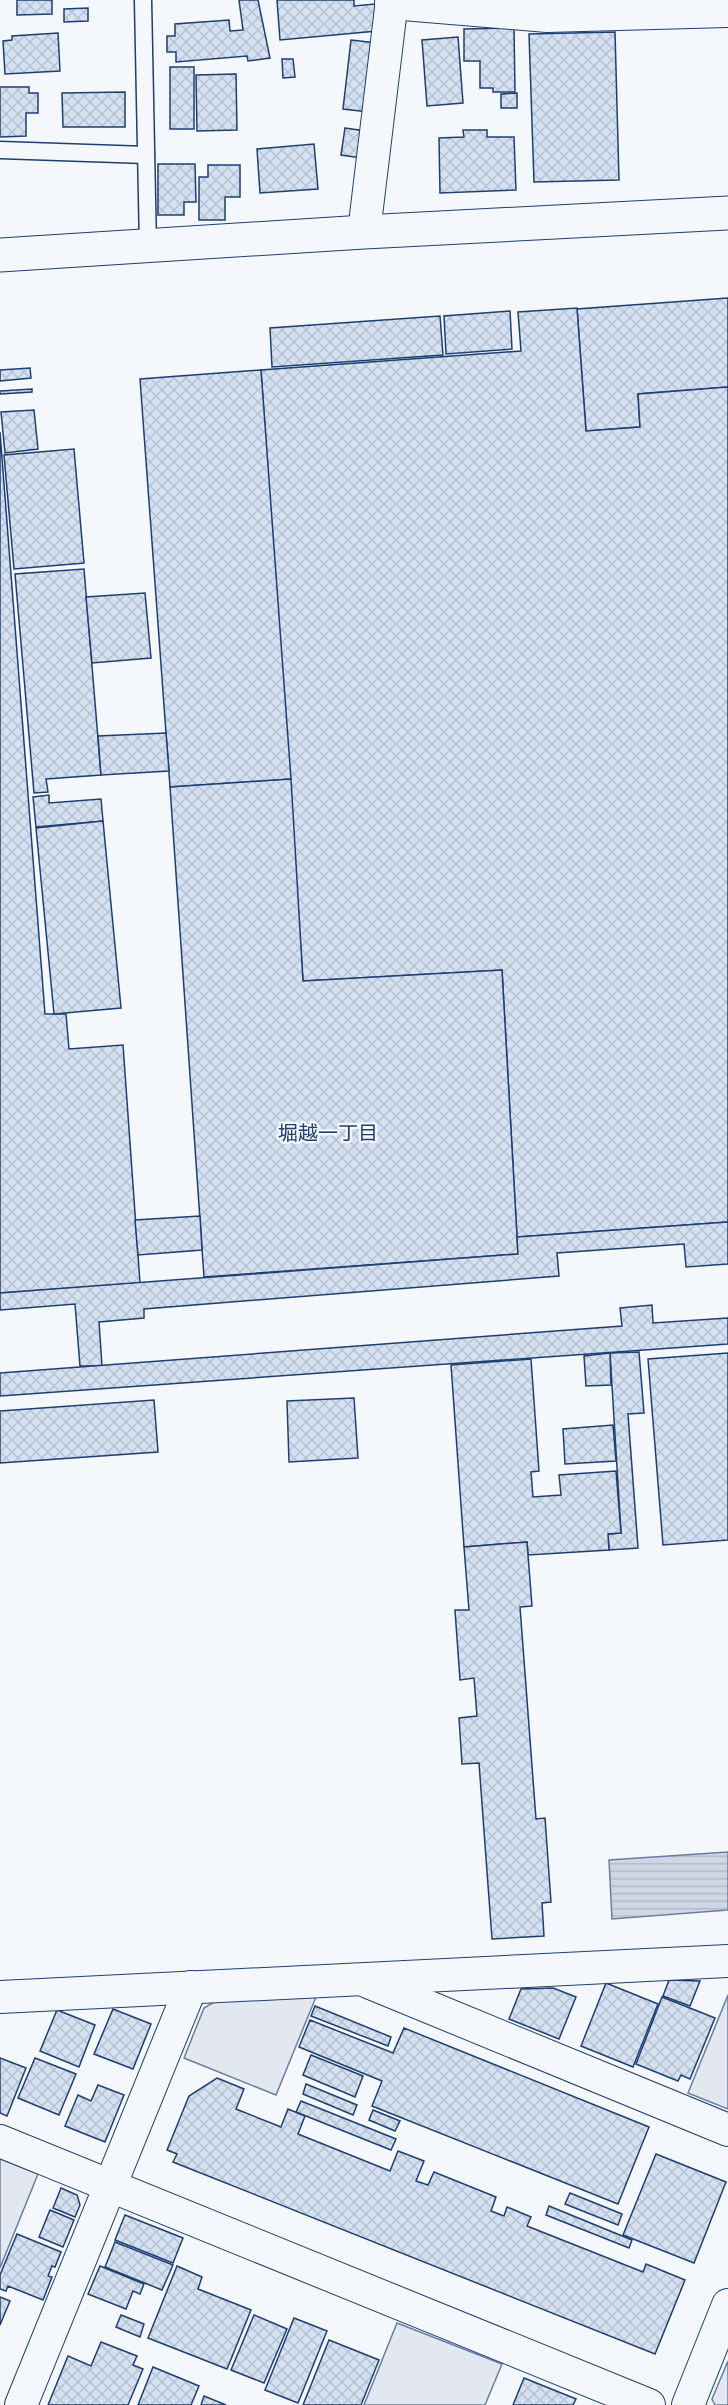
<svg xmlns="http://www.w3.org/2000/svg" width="728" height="2405" font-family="'IBM Plex Sans','Noto Sans JP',sans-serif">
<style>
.parking{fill:#e3e8f0;stroke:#687fa3;stroke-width:1.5}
.water{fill:url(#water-rules);stroke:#687fa3;stroke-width:1.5}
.building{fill:url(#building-cross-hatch);stroke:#1d3f73;stroke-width:1.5}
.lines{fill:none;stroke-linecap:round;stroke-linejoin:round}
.lane-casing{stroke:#1d3f73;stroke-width:19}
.street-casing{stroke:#1d3f73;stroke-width:34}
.secondary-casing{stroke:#1d3f73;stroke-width:35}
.lane{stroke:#f4f7fb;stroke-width:16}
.street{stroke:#f4f7fb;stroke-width:32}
.secondary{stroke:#f4f7fb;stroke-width:33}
.labels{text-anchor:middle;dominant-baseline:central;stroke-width:4.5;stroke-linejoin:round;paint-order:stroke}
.neighbourhood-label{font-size:20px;fill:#1d3f73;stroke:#f4f7fb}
</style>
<defs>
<pattern id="water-rules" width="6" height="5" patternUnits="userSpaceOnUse" patternTransform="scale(1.5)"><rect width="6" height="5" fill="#cfd7e4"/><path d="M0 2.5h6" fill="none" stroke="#b1bac7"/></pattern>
<pattern id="building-cross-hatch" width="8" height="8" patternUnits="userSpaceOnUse" patternTransform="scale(1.5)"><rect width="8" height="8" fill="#d5e0f0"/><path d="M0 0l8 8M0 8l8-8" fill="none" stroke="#b6c1d1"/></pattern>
</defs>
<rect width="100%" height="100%" fill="#f4f7fb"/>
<g class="parking">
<path d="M728,1995V2109L688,2093Z"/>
<path d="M316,1997L276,2095L184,2058L204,2008L219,1999Z"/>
<path d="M0,2159L38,2174L0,2268Z"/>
<path d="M397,2323L502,2364L485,2405H364Z"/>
<path d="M728,2361V2405H715L712,2399Z"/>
</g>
<path class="water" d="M728,1852V1910L612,1919L609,1860Z"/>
<g class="building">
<path d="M17,0H52V14L17,15Z"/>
<path d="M239,0H258L270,58L248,61L247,56L176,62V52H167V36H175V24L229,20L230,31L243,30Z"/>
<path d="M277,0H354V6L375,4L377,31L280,40Z"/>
<path d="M88,8V21L64,22V9Z"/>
<path d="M514,28L515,92H493V88H480V61H464V29Z"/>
<path d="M615,32L619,180L534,182L529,34Z"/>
<path d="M58,33L60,71L5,74L3,41L12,40V36Z"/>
<path d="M458,37L463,103L427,106L422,40Z"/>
<path d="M351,40L385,44L377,113L343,109Z"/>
<path d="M282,59H293L295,77L283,78Z"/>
<rect x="170" y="67" width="24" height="62"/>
<path d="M236,74L237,130L197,131L196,75Z"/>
<path d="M0,87H29V93H38V113H26V136L0,137Z"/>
<path d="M125,92V127H63L62,93Z"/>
<path d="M517,93V108H501V94Z"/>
<path d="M345,128L372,132L369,159L341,155Z"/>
<path d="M463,130H487V137H514L516,190L440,193L439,138L464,137Z"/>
<path d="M314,144L318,189L260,193L257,149Z"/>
<path d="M158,164H195L196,202H184V215H158Z"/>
<path d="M208,165H240V197H225V220H199V177H208Z"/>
<path d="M728,298V387L638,394L640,427L586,431L577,309Z"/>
<path d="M577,308L586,431L640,427L638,394L728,387V1222L517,1237L502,970L303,981L261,370L521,351L518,312Z"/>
<path d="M510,311L512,349L446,354L444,316Z"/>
<path d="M440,316L443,355L272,367L270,328Z"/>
<path d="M30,368L31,378L0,381V370Z"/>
<path d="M261,370L291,779L170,787L140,379Z"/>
<path d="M32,389V392L0,394V391Z"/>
<path d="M34,410L38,449L5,453L1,412Z"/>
<path d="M0,432L45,1014H66L69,1049L123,1045L140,1283L0,1293Z"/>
<path d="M74,449L84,563L14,569L4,455Z"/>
<path d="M84,569L101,775L46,779L48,792L34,793L15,574Z"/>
<path d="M145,593L151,658L92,663L86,597Z"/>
<path d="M166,733L169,771L101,775L98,736Z"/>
<path d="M291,779L303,981L502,970L518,1254L204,1277L170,787Z"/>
<path d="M49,795V803L101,799L103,821L36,827L33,797Z"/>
<path d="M103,821L121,1008L54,1014L36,828Z"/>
<path d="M200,1216L202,1250L138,1255L135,1220Z"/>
<path d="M728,1222V1264L686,1267L684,1244L557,1253L559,1276L144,1309V1318L99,1322L102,1366H80L75,1304L0,1310V1293L518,1254L517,1237Z"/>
<path d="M652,1305L653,1323L728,1318V1344L0,1396V1373L622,1326L620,1308Z"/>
<path d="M639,1352L644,1413L628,1414L638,1548L609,1550L608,1534L621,1533L610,1353Z"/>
<path d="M610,1353L611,1385L586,1386L584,1356Z"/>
<path d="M728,1353V1540L663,1545L648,1359Z"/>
<path d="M531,1359L539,1471L531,1472L533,1497L561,1495L559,1475L616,1471L621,1533L608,1534L609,1550L528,1555L527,1542L464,1547L451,1365Z"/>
<path d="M354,1398L358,1458L289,1462L287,1401Z"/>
<path d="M154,1400L158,1452L0,1463V1411Z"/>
<path d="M613,1425L616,1461L565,1464L563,1429Z"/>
<path d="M527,1542L532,1606L520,1607L536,1819L545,1818L551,1902L542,1903L544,1936L492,1939L479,1763L462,1764L459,1718L477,1716L474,1678L460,1680L455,1610H469L464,1547Z"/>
<path d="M669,1980L700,1981L690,2006L663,1996Z"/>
<path d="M606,1983L658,2004L633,2067L581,2046Z"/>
<path d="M553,1988L576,1997L559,2039L509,2019L521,1989Z"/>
<path d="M662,1997L715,2018L690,2079L681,2075L678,2081L636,2064Z"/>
<path d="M315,2006L391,2037L388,2046L311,2016Z"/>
<path d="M113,2009L151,2024L133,2069L94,2054Z"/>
<path d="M57,2010L95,2025L79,2067L40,2051Z"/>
<path d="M310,2020L393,2053L404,2028L649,2127L618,2204L372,2106L382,2081L299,2047Z"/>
<path d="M311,2055L363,2076L355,2097L303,2075Z"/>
<path d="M0,2058L26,2068L7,2116L0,2113Z"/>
<path d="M35,2058L76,2074L59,2115L18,2098Z"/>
<path d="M217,2078L244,2089L236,2109L281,2127L288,2109L305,2116L298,2134L390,2171L398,2151L424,2161L416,2181L428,2185L434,2172L496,2197L491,2211L504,2216L507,2207L531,2217L527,2226L643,2272L646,2264L685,2280L655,2354L173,2162L177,2154L167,2150L189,2096Z"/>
<path d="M306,2084L357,2105L353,2115L303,2094Z"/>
<path d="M98,2085L124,2095L105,2142L65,2126L78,2095L91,2101Z"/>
<path d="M301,2101L396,2139L391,2150L296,2112Z"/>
<path d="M373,2110L400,2121L395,2131L369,2120Z"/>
<path d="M656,2154L726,2182L694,2263L623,2235Z"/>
<path d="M61,2188L77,2195L80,2205L75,2217L53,2208Z"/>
<path d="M570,2193L622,2214L618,2225L565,2204Z"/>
<path d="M549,2206L632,2240L629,2248L546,2215Z"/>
<path d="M50,2210L74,2220L63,2247L39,2237Z"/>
<path d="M125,2215L183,2238L173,2263L115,2240Z"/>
<path d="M17,2234L61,2252L55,2267L52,2266L48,2276L52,2277L43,2300L8,2286L6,2291L0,2289V2275Z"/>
<path d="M115,2242L173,2265L162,2290L105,2267Z"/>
<path d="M100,2266L144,2284L140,2294L133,2291L126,2309L88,2294Z"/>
<path d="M177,2266L202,2277L198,2289L251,2310L227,2369L148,2338Z"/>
<path d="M0,2297L10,2301L0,2325Z"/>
<path d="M121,2315L144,2324L140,2337L116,2327Z"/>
<path d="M254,2315L287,2329L264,2383L231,2370Z"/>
<path d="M294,2318L327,2331L298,2403L265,2390Z"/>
<path d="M329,2340L379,2360L361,2405H303Z"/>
<path d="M101,2342L137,2356L133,2365L143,2369L128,2405H48L68,2356L91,2366Z"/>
<path d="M153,2367L199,2386L191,2405H138Z"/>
<path d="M524,2378L576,2399L573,2405H513Z"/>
<path d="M204,2396L226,2405H201Z"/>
</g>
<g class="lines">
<defs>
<g id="lane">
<path d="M143,0L148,247"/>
<path d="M0,150L146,155"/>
</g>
<g id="street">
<path d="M391,3L547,16L728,11"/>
<path d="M364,232L392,0"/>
<path d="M368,1982L728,2130"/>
<path d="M0,1997L728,1961"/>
<path d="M0,2141L649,2405"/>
<path d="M21,2405L191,1987"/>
<path d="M688,2405L728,2305"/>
</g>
<path id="secondary" d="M0,255L364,232L728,213"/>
</defs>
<use href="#lane" class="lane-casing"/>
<use href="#street" class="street-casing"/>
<use href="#secondary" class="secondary-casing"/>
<use href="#lane" class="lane"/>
<use href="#street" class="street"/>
<use href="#secondary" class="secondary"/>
</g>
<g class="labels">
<g class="neighbourhood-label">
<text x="328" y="1132">堀越一丁目</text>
</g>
</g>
</svg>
